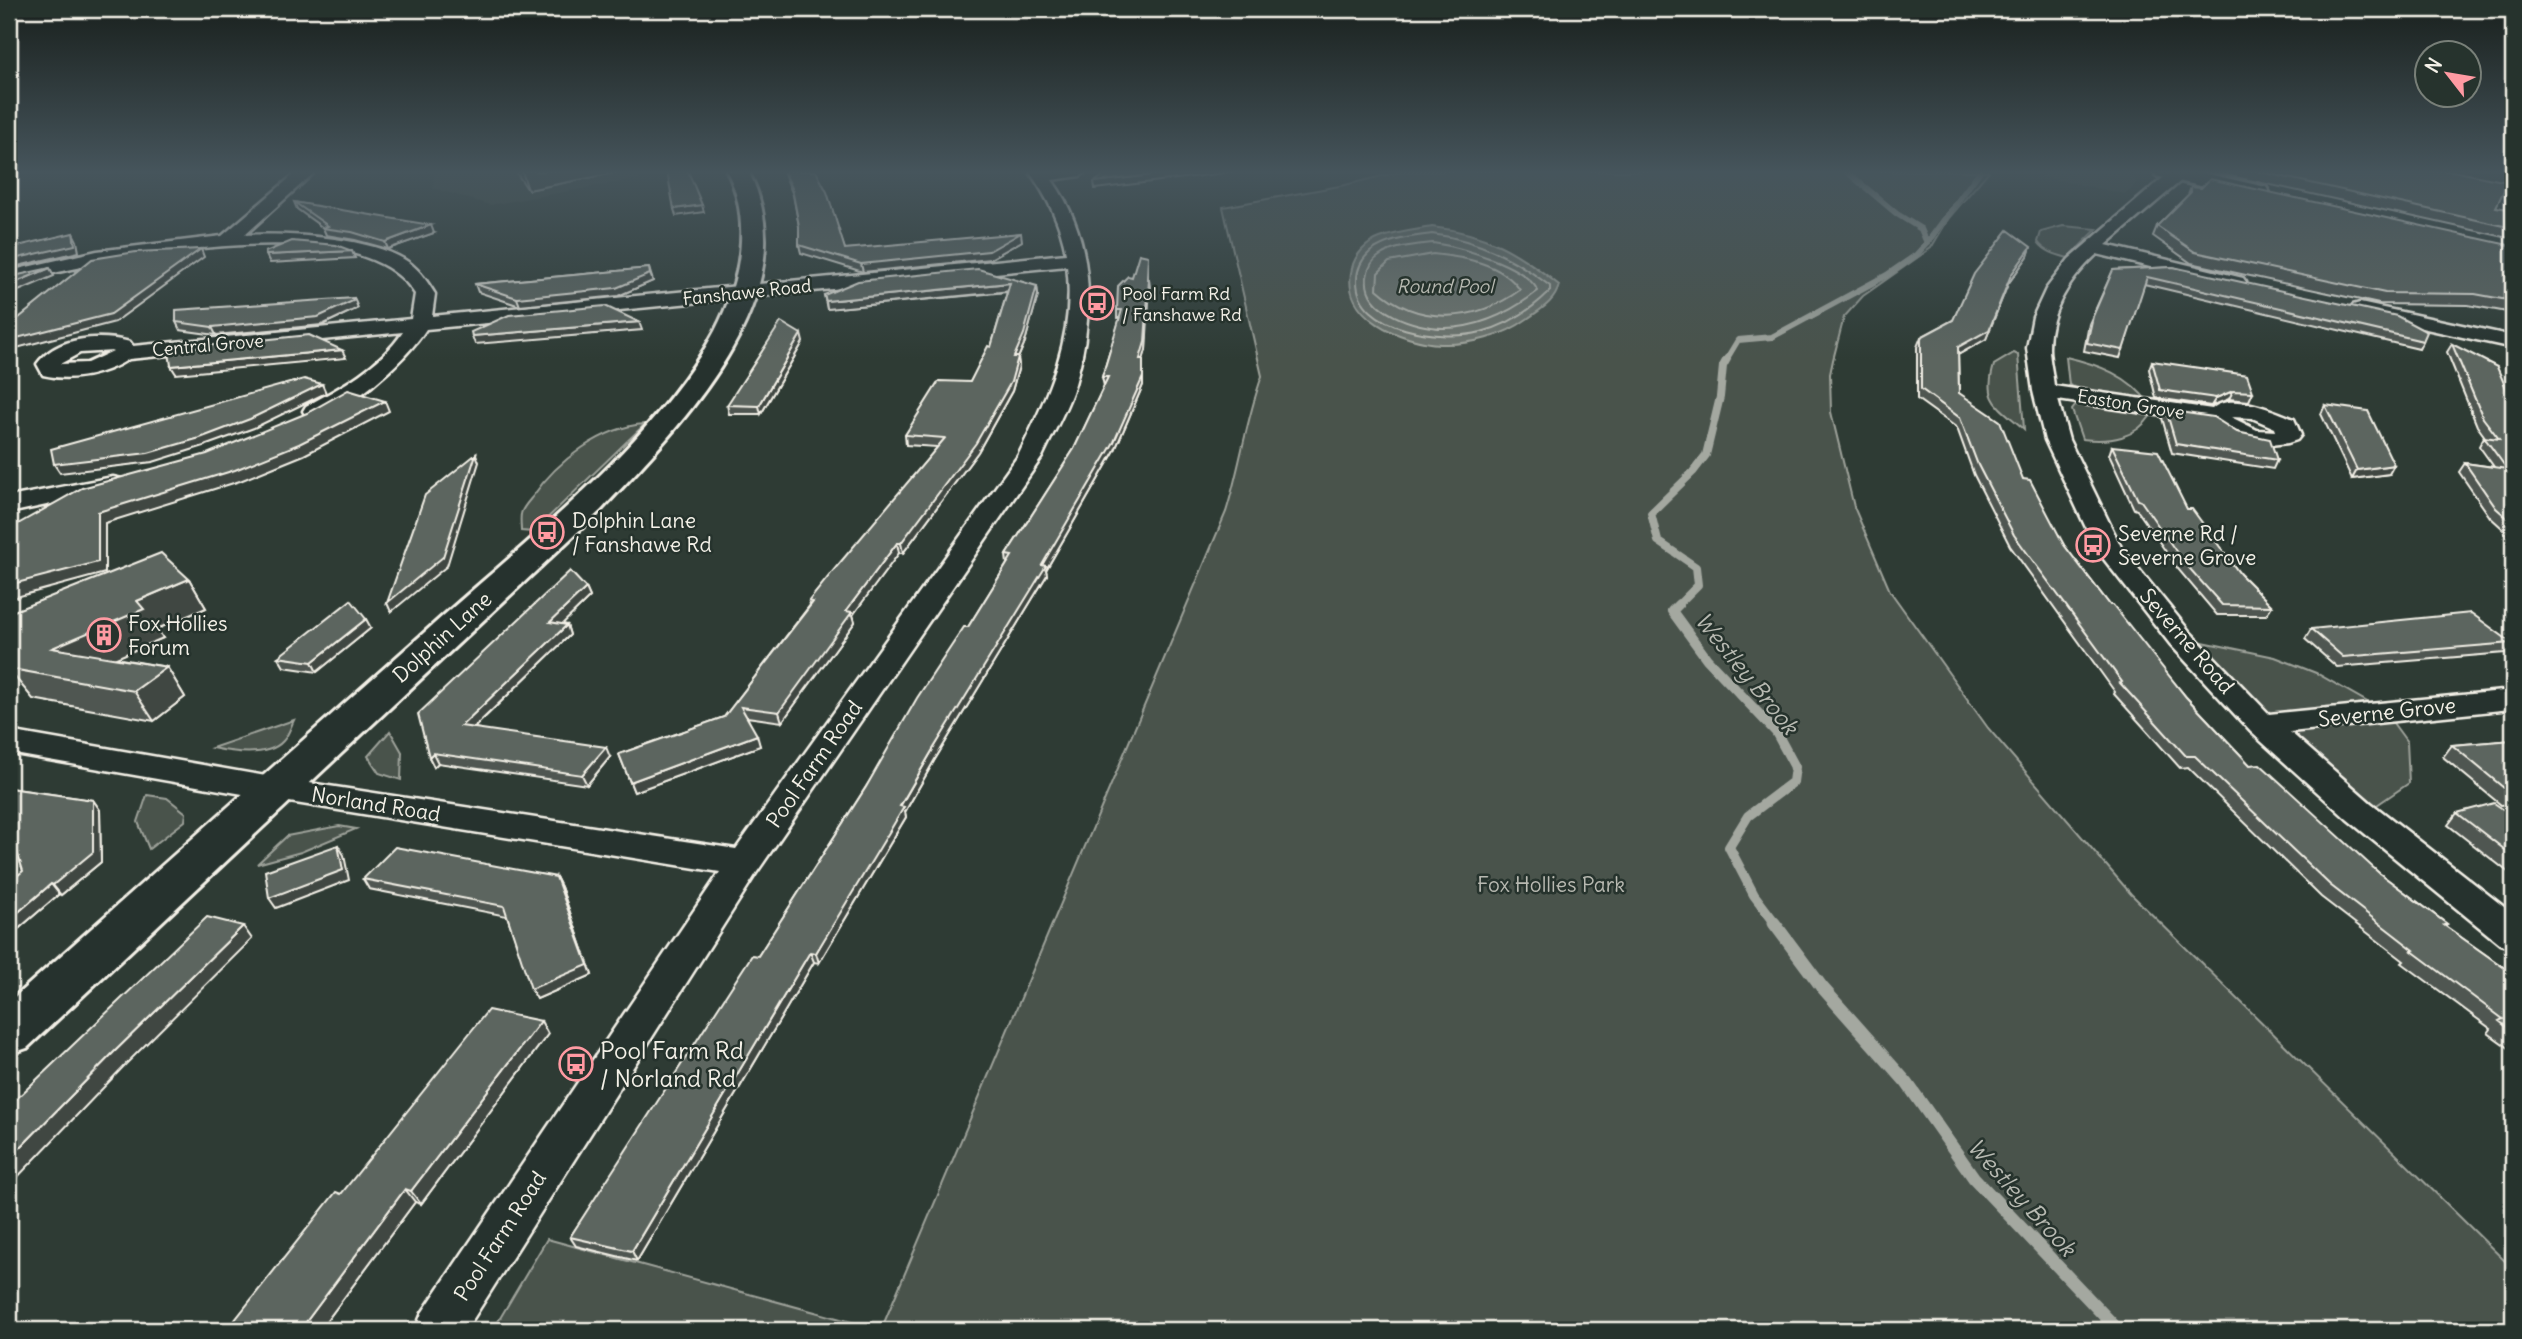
<svg xmlns="http://www.w3.org/2000/svg" width="2522" height="1339" font-family="Delius,sans-serif">
<style>
.built{fill:#3c4841}
.green{fill:#48524c;stroke:#9ea29a;stroke-width:2}
.water{fill:#6f7770;stroke:#a4a8a0;stroke-width:2}
.lines{fill:none;stroke-linecap:round;stroke-linejoin:round}
.shore{stroke:#bfc0b8;stroke-width:2}
.stream-far3{stroke:#a4a8a0;stroke-width:6}
.stream-far2{stroke:#a4a8a0;stroke-width:8}
.stream-far1{stroke:#a4a8a0;stroke-width:10}
.stream{stroke:#a4a8a0;stroke-width:13}
.street-casing{stroke:#f4f1e8;stroke-width:5}
.secondary-casing{stroke:#f4f1e8;stroke-width:6}
.street{fill:#26332d;fill-rule:evenodd}
.secondary{fill:#26332d;fill-rule:evenodd}
.wall{fill:#4f5751;stroke:#f4f1e8;stroke-width:2}
.shaded-wall{fill:#404742;stroke:#f4f1e8;stroke-width:2}
.building{fill:#5c655e;stroke:#f4f1e8;stroke-width:2}
.labels{text-anchor:middle;dominant-baseline:central;stroke-width:5;stroke-linejoin:round;paint-order:stroke}
.far-street-label{font-size:18px;fill:#f4f1e8;stroke:#26332d}
.far-poi-label{font-size:18px;fill:#f4f1e8;stroke:#26332d;text-anchor:start}
.far-water-label{font-size:19px;font-style:italic;fill:#b8bab2;stroke:#26332d}
.poi-label{font-size:21px;fill:#f4f1e8;stroke:#26332d;text-anchor:start}
.street-label{font-size:21px;fill:#f4f1e8;stroke:#26332d}
.park-label{font-size:21px;fill:#b8b9b1;stroke:#26332d}
.water-label{font-size:23px;font-style:italic;fill:#b8bab2;stroke:#26332d}
.near-poi-label{font-size:24px;fill:#f4f1e8;stroke:#26332d;text-anchor:start}
</style>
<rect width="100%" height="100%" fill="#2e3b34"/>
<filter id="ink" filterUnits="userSpaceOnUse"><feTurbulence type="fractalNoise" baseFrequency=".0143" numOctaves="2"/><feDisplacementMap in="SourceGraphic" scale="14" xChannelSelector="R" yChannelSelector="G"/><feConvolveMatrix kernelMatrix="1 2 1 2 8 2 1 2 1" color-interpolation-filters="sRGB"/></filter>
<g filter="url(#ink)">
<g class="built">
<path d="M434,171H683L490,205L433,188Z"/>
<path d="M2056,171H2126L2137,181L2131,190L2125,194L2038,176Z"/>
</g>
<g class="green">
<path d="M1403,171H1989L1949,218L1931,248L1863,296L1844,317L1833,360L1830,374L1831,412L1854,507L1890,591L1988,728L2131,894L2513,1269V1330H493L547,1239L881,1330L1226,512C1240,467 1246,420 1262,376L1223,207L1345,185Z"/>
<path d="M2063,226L2097,229L2068,258C2057,255 2045,252 2038,242L2041,232Z"/>
<path d="M2014,353L2018,355L2024,429C1998,405 1983,402 1994,365Z"/>
<path d="M2066,357C2097,364 2131,376 2149,404L2083,391L2069,385Z"/>
<path d="M2076,405L2152,414C2135,439 2111,442 2082,439L2072,410Z"/>
<path d="M645,424L533,532L521,531C521,526 520,519 521,514C522,508 529,501 533,496C557,461 602,427 645,424Z"/>
<path d="M2193,640L2275,657L2316,673L2385,712L2407,742L2409,783L2371,809L2271,724Z"/>
<path d="M294,720C291,726 288,736 283,741C268,758 231,752 212,748Z"/>
<path d="M390,731L402,752L401,780L379,773L368,756Z"/>
<path d="M147,795L167,798L186,813L185,821L149,849L138,822Z"/>
<path d="M339,826L356,829L301,852L257,864L287,836Z"/>
</g>
<path class="water" d="M1432,227C1486,233 1517,251 1559,285C1555,302 1541,309 1527,319C1504,336 1470,345 1441,344C1402,342 1339,317 1352,268C1355,255 1366,243 1380,238C1396,232 1415,230 1432,227Z"/>
<g class="lines">
<g class="shore">
<path d="M1432,234C1478,240 1514,258 1550,286V291C1531,310 1508,325 1481,332C1445,342 1356,332 1357,280C1357,269 1361,260 1370,252C1387,239 1412,237 1432,234Z"/>
<path d="M1433,243C1460,247 1526,265 1538,291C1511,312 1479,328 1444,328C1417,328 1363,312 1367,277C1368,268 1372,260 1381,255C1396,246 1416,245 1433,243Z"/>
<path d="M1433,254C1463,257 1502,263 1520,290C1476,322 1419,327 1377,289L1378,273L1389,262Z"/>
</g>
<g class="stream-far3">
<path d="M1927,243L1980,171"/>
<path d="M1726,360L1738,340L1772,337L1887,275L1916,255L1927,243L1921,229L1897,214L1846,171"/>
</g>
<path class="stream-far2" d="M1678,605L1698,585L1696,567L1658,541L1651,513L1693,472L1706,455L1720,397L1723,366L1727,359"/>
<path class="stream-far1" d="M1679,604L1672,611L1707,659L1776,732L1795,767L1793,782L1748,816L1729,847L1754,895L1776,924"/>
<path class="stream" d="M1774,923L1821,986L1907,1083L1974,1178L2118,1330"/>
<defs>
<g id="street">
<path d="M298,171H316L245,235C289,233 376,237 411,264C421,272 428,283 435,294L432,316L1066,254C1061,223 1047,197 1029,171H1088L1080,176L1052,180C1095,239 1095,315 1075,384C1067,409 1053,433 1042,457L757,872L466,1330H415L422,1313L720,872L277,800L9,753V731L277,778L736,849L1018,456C1048,395 1076,336 1067,266L426,329C409,357 339,424 306,416L303,411L306,406C342,387 380,366 403,332L129,359C104,375 72,382 43,375L37,364C57,336 100,334 130,342L133,346L411,319L415,294C359,201 97,263 9,283V271L97,251L222,236ZM113,351L87,363L60,364L80,353Z"/>
<path d="M2171,171H2202L2200,175L2183,179L2106,245L2243,278L2246,282L2236,288L2097,254C2071,278 2049,310 2049,348C2049,360 2053,374 2054,386L2212,409C2230,391 2275,411 2294,419L2301,435L2297,440L2288,443L2261,446L2233,438L2210,423L2058,400L2069,440L2121,547L2190,632L2269,714L2513,690V708L2511,709L2290,732L2371,803L2513,914V948L2500,944L2347,819L2251,732L2170,644L2096,549L2045,440L2033,391L2027,348L2033,317L2046,289L2069,259ZM2231,417L2252,418L2275,428L2276,431L2257,430Z"/>
<path d="M2360,303L2513,336V348L2353,313L2350,309L2353,305Z"/>
<path d="M113,477L122,479L125,484L122,489L9,513V497Z"/>
</g>
<g id="secondary">
<path d="M727,171H748L750,175C810,297 677,429 601,510L27,1048L9,1054V1002C150,876 292,750 434,624C527,541 655,442 715,331C740,284 753,221 727,171Z"/>
<path d="M2154,171H2195L2266,187L2269,192L2266,197L2258,199L2156,176Z"/>
</g>
</defs>
<use href="#street" class="street-casing"/>
<use href="#secondary" class="secondary-casing"/>
<use href="#street" class="street"/>
<use href="#secondary" class="secondary"/>
</g>
<g class="wall">
<path d="M515,171H624L528,190Z"/>
<path d="M783,171H816L845,249L1022,241L990,259L863,272L801,253L799,245V226L793,195Z"/>
<path d="M2224,171H2453L2496,207L2513,210V239L2222,174Z"/>
<path d="M2191,187L2513,246V313L2468,305L2379,304L2191,263L2153,236L2157,226L2188,195Z"/>
<path d="M294,202L434,233L388,249L355,240L326,235L323,228L297,209Z"/>
<path d="M2031,247L2028,256L2008,284L1986,339L1958,355L1959,393L2023,479L2064,545L2110,605L2186,697L2250,765L2379,873L2447,924L2445,926L2513,974V1051L2488,1033L2491,1029L2402,963L2404,961L2321,897L2188,767L2180,768L2114,694L2115,692L2010,546L1974,475L1957,428L1917,399V347L1921,337L1953,320Z"/>
<path d="M352,251L355,258L270,263L266,255Z"/>
<path d="M1148,263V279H1149L1150,287L1146,350L1143,359V385L1115,450L1046,570L1047,575L934,761L905,812L906,817L819,963L814,962L637,1261L576,1246L570,1237L758,956L968,627L1007,564L1006,555L1074,449L1104,386L1102,377L1120,318H1117V310L1132,277Z"/>
<path d="M2173,267L2423,341L2419,349L2144,284L2120,358L2084,351L2089,324L2113,270Z"/>
<path d="M649,268L653,281L618,296L520,306L478,292L475,284Z"/>
<path d="M1037,286L1038,295L1025,342L1018,358L1019,366L1012,391L978,452L903,553H899L863,601L853,615L855,622L782,722L747,717L760,746L634,792L619,754L724,717L810,605L809,601L938,447L906,445L905,435L970,382L991,347L1007,292L827,309L824,295Z"/>
<path d="M358,308L322,325L216,335L180,330L176,322Z"/>
<path d="M803,342L761,414H729L727,405Z"/>
<path d="M2452,344L2513,404V538L2490,517L2459,472L2465,463L2494,467L2479,446L2484,437H2485L2477,426L2447,352Z"/>
<path d="M2152,361L2253,392L2249,401L2229,399L2211,406L2156,398L2149,369Z"/>
<path d="M2325,405L2389,474L2352,479L2321,414Z"/>
<path d="M2166,410L2277,460L2273,469L2172,453L2162,418Z"/>
<path d="M2112,446L2187,509L2240,574L2272,606L2266,615H2217L2178,569L2137,510L2134,509L2109,455Z"/>
<path d="M189,579L206,608L157,629L163,638L115,658L167,667L185,697L154,721L33,699L9,670V613Z"/>
<path d="M586,588L590,597L562,624L567,625L570,635L474,728L610,757L587,785L438,763L434,767L429,757Z"/>
<path d="M371,628L317,672L284,667L278,657Z"/>
<path d="M2311,629L2512,643L2505,653L2337,667L2305,639Z"/>
<path d="M2513,740V804L2501,805L2443,757L2452,745Z"/>
<path d="M9,788L93,800L100,810L101,862L61,895L59,894L9,937V883L23,871L11,833H9Z"/>
<path d="M2457,813L2513,816V876L2448,825Z"/>
<path d="M556,877L561,887L592,975L537,999L507,916L369,889L363,879Z"/>
<path d="M548,1034L421,1204L415,1202L320,1330H227L341,1194Z"/>
</g>
<g class="shaded-wall">
<path d="M522,171H624L528,190Z"/>
<path d="M1184,171H1234L1217,174L1095,189L1094,182Z"/>
<path d="M702,205L704,212L676,216L674,209Z"/>
<path d="M431,225L434,233L388,249L385,242Z"/>
<path d="M73,233L77,241L79,252L9,268V260Z"/>
<path d="M1021,233L1022,241L990,259L863,272L861,264Z"/>
<path d="M2031,247L2028,256L2008,284L1986,339L1954,357L1958,347Z"/>
<path d="M201,249L204,257L115,322L9,350V340Z"/>
<path d="M50,268L54,276L9,295V285Z"/>
<path d="M650,274L653,281L618,296L520,306L517,298Z"/>
<path d="M1149,279L1146,350L1141,367L1140,359Z"/>
<path d="M1010,283L1011,291L827,309L826,301Z"/>
<path d="M1037,286L1038,295L1025,342L1018,358L1019,366L1012,391L978,452L903,553L901,543L1014,357Z"/>
<path d="M354,298L358,308L322,325L216,335L212,327Z"/>
<path d="M639,322L642,330L475,344L472,336Z"/>
<path d="M801,334L803,342L761,414L759,406Z"/>
<path d="M342,350L346,358L176,374L171,366Z"/>
<path d="M1143,359V385L1115,450L1046,570L1047,575L934,761L905,812L906,817L819,963L816,953L932,751L1042,565Z"/>
<path d="M322,384L326,393L254,428L204,446L153,462L60,473L54,464Z"/>
<path d="M2233,391L2229,399L2211,406L2216,398Z"/>
<path d="M385,401L389,411L304,455L240,481L105,523V573L9,599V585L98,512Z"/>
<path d="M476,454L479,462L447,566L391,612L387,603Z"/>
<path d="M2394,465L2389,474L2352,479L2357,470Z"/>
<path d="M897,543L899,553L853,615L855,622L782,722L779,712L846,611Z"/>
<path d="M189,579L206,608L157,629L163,638L72,677L52,648L137,601Z"/>
<path d="M586,588L590,597L554,632L550,622Z"/>
<path d="M366,619L371,628L317,672L312,662Z"/>
<path d="M567,625L570,635L465,736L461,726Z"/>
<path d="M167,667L185,697L154,721L134,691Z"/>
<path d="M757,735L760,746L634,792L630,782Z"/>
<path d="M606,747L610,757L587,785L582,775Z"/>
<path d="M433,753L438,763L434,767L429,757Z"/>
<path d="M93,800L100,810L101,862L61,895L53,885Z"/>
<path d="M338,845L344,855L349,880L276,908L269,898Z"/>
<path d="M556,877L561,887L592,975L537,999L531,989Z"/>
<path d="M51,884L59,894L9,937V920Z"/>
<path d="M243,926L252,939L126,1064L9,1186V1159L115,1051Z"/>
<path d="M810,952L814,962L637,1261L632,1251Z"/>
<path d="M541,1021L548,1034L421,1204L411,1191Z"/>
<path d="M405,1189L415,1202L320,1330H300Z"/>
</g>
<g class="building">
<path d="M667,171H688L702,205L674,209Z"/>
<path d="M784,171H816L827,192L845,249L1021,233L989,251L861,264L799,245V226L792,188Z"/>
<path d="M1111,171H1184L1094,182Z"/>
<path d="M2257,171H2453L2508,182L2496,207L2513,210V228Z"/>
<path d="M2210,179L2513,246V301L2475,294L2385,293L2195,252L2157,226L2191,192V187L2201,188Z"/>
<path d="M294,202L431,225L385,242L352,232L322,228L328,226Z"/>
<path d="M2008,230L2031,247L2011,275L1989,330L1958,347L1959,393L2000,421L2023,479L2030,480L2064,545L2110,605H2113L2186,697L2250,765L2260,764L2379,873L2447,924L2444,925L2513,974V1032L2499,1021L2503,1019L2412,951L2414,950L2330,885L2195,756H2186L2120,683L2122,682L2014,535L1978,465L1960,418L1921,389V337L1953,320L1974,274Z"/>
<path d="M73,233L75,245L9,260V248Z"/>
<path d="M292,241L336,245L352,251L266,255L265,252Z"/>
<path d="M201,249L111,314L9,340V326L92,259L136,252Z"/>
<path d="M1139,254L1148,256L1147,279H1149L1145,342L1140,359H1143V377L1114,442L1042,565L1046,566L932,751L900,806L904,807L891,829L816,953L810,952L632,1251L570,1237L752,955L758,956L866,787L917,698L964,627H968L1012,556L1006,555L1074,449L1108,377H1102L1122,310H1117L1118,286L1128,276L1132,277Z"/>
<path d="M2173,267L2397,316L2427,332L2423,341L2147,277L2123,350L2087,343L2093,316L2113,270Z"/>
<path d="M50,268L9,285V277Z"/>
<path d="M649,268L650,274L616,288L517,298L475,284Z"/>
<path d="M978,269L1037,286L1024,334L1014,357H1018L1011,382L976,443L901,543H897L846,611L852,612L779,712L741,707L757,735L630,782L619,754L724,717L813,602L809,601L833,571L945,438L905,435L939,381L970,382L988,346L991,347L1010,283L826,301L824,295L858,281Z"/>
<path d="M354,298L355,300L318,317L212,327L176,322V310Z"/>
<path d="M605,306L639,322L472,336L471,332L509,315Z"/>
<path d="M781,322L801,334L759,406L727,405Z"/>
<path d="M309,335L342,350L171,366L169,352L185,348Z"/>
<path d="M2452,344L2497,367L2513,404V523L2496,508L2465,463L2507,469L2484,437L2499,439L2483,418Z"/>
<path d="M2152,361L2247,375L2253,392L2233,391L2216,398L2160,390Z"/>
<path d="M304,379L322,384L250,419L200,438L148,453L54,464L51,449Z"/>
<path d="M348,390L385,401L299,444L235,470L98,512V562L9,585V529L82,488L207,454L307,413Z"/>
<path d="M2325,405L2368,411L2394,465L2357,470Z"/>
<path d="M2166,410L2213,417L2237,432L2270,439L2277,460L2176,444Z"/>
<path d="M2112,446L2158,451L2187,509H2192L2240,574L2272,606L2222,605L2182,560L2141,501L2138,500Z"/>
<path d="M476,454L443,557L387,603L425,495Z"/>
<path d="M161,553L189,579L137,601L144,609L52,648L167,667L134,691L12,669L9,666V613Z"/>
<path d="M570,571L586,588L550,622L567,625L461,726L606,747L582,775L433,753L429,757L418,714Z"/>
<path d="M351,600L366,619L312,662L278,657Z"/>
<path d="M2471,613L2512,643L2343,657L2311,629Z"/>
<path d="M2513,740V793H2510L2452,745Z"/>
<path d="M9,788L93,800V852L53,885L51,884L9,920V883L23,871L9,826Z"/>
<path d="M2494,803L2513,816V856L2457,813Z"/>
<path d="M338,845L343,870L269,898L265,871Z"/>
<path d="M395,847L556,877L588,965L531,989L504,906L363,879Z"/>
<path d="M207,917L243,926L115,1051L9,1159V1106Z"/>
<path d="M488,1010L541,1021L411,1191L405,1189L300,1330H227L336,1192L341,1194Z"/>
</g>
</g>
<linearGradient id="sky" x2="0" y2="1"><stop stop-color="#19201d"/><stop offset="0.48" stop-color="#46555c"/><stop offset="1" stop-color="#46555c" stop-opacity="0"/></linearGradient>
<rect width="2522" height="359" fill="url(#sky)"/>
<defs>
<symbol id="bus-ring" viewBox="-11 -11 22 22"><circle r="9.5" fill="#26332d" stroke="#ff9aa2" stroke-width="1.5"/><path d="M-5-6H5V4H4V6H2V4H-2V6H-4V4H-5ZM-3.5-4V0h7V-4ZM-3.5 1.2v1.5H-2V1.2ZM2 1.2v1.5H3.5V1.2Z" fill="#ff9aa2"/></symbol>
<symbol id="building-ring" viewBox="-11 -11 22 22"><circle r="9.5" fill="#26332d" stroke="#ff9aa2" stroke-width="1.5"/><path d="M-4-6H4V6H1V3H-1V6H-4ZM-2.5-4.3h1.7v1.8h-1.7ZM.8-4.3h1.7v1.8H.8ZM-2.5-1h1.7V.8h-1.7ZM.8-1h1.7V.8H.8Z" fill="#ff9aa2"/></symbol>
</defs>
<g fill-rule="evenodd">
<use href="#bus-ring" x="1078" y="284" width="38" height="38"/>
<use href="#bus-ring" x="528" y="513" width="38" height="38"/>
<use href="#bus-ring" x="2074" y="526" width="38" height="38"/>
<use href="#building-ring" x="85" y="616" width="38" height="38"/>
<use href="#bus-ring" x="557" y="1045" width="38" height="38"/>
</g>
<g class="labels">
<g class="far-street-label">
<text transform="translate(747 292) rotate(-6)">Fanshawe Road</text>
<text transform="translate(208 345) rotate(-5)">Central Grove</text>
<text transform="translate(2131 404) rotate(9)">Easton Grove</text>
</g>
<g class="far-poi-label">
<text x="1122" y="293">Pool Farm Rd<tspan x="1122" dy="21">/ Fanshawe Rd</tspan></text>
</g>
<g class="far-water-label">
<text x="1445" y="286">Round Pool</text>
</g>
<g class="poi-label">
<text x="572" y="520">Dolphin Lane<tspan x="572" dy="24">/ Fanshawe Rd</tspan></text>
<text x="2118" y="533">Severne Rd /<tspan x="2118" dy="24">Severne Grove</tspan></text>
<text x="128" y="623">Fox Hollies<tspan x="128" dy="24">Forum</tspan></text>
</g>
<g class="street-label">
<text transform="translate(442 637) rotate(-42)">Dolphin Lane</text>
<text transform="translate(2187 641) rotate(49)">Severne Road</text>
<text transform="translate(2387 712) rotate(-6)">Severne Grove</text>
<text transform="translate(814 764) rotate(-55)">Pool Farm Road</text>
<text transform="translate(376 804) rotate(9)">Norland Road</text>
<text transform="translate(500 1236) rotate(-57)">Pool Farm Road</text>
</g>
<g class="park-label">
<text x="1551" y="884">Fox Hollies Park</text>
</g>
<g class="water-label">
<text transform="translate(1747 673) rotate(51)">Westley Brook</text>
<text transform="translate(2022 1197) rotate(48)">Westley Brook</text>
</g>
<g class="near-poi-label">
<text x="600" y="1050">Pool Farm Rd<tspan x="600" dy="28">/ Norland Rd</tspan></text>
</g>
</g>
<rect width="2522" height="1339" fill="none" stroke="#26332d" stroke-width="35"/>
<rect x="18" y="18" width="2487" height="1304" fill="none" stroke="#f4f1e8" stroke-width="2.5" filter="url(#ink)"/>
<g transform="translate(2448 74) rotate(301)"><circle r="33" fill="#26332d" stroke="#787f78" stroke-width="2"/>
<path d="M0-5L12 26L0 18L-12 26Z" fill="#ff9aa2"/>
<text y="-10" font-size="19" font-weight="bold" text-anchor="middle" fill="#f4f1e8">N</text>
</g>
</svg>
